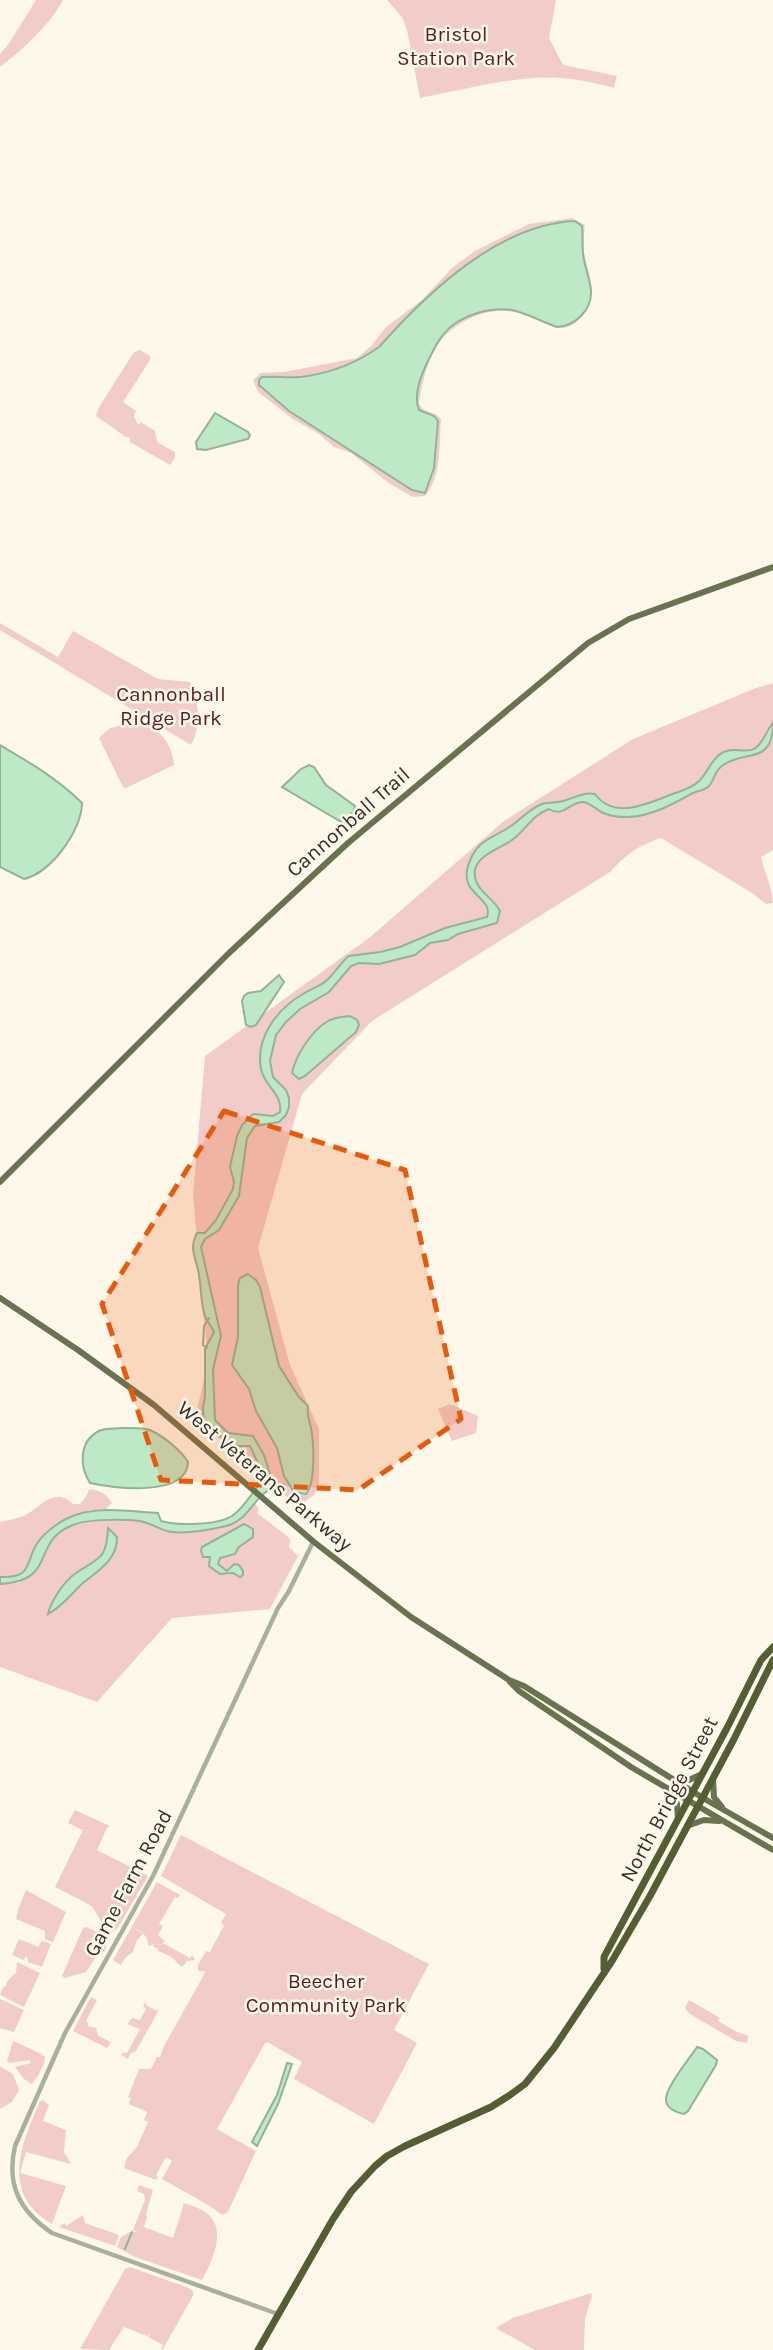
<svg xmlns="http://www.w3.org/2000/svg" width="773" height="2350" font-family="Karla,sans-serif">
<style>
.green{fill:#f2ccc9;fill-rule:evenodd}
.water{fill:#bde9c7;stroke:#94b297;stroke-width:2}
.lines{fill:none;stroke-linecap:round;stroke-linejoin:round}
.stream{stroke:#94b297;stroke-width:2}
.minor{stroke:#aab09c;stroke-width:4.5}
.major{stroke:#6a734f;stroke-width:6}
.highway{stroke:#545d33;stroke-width:7}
.marked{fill:#e8590c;fill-opacity:0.2;stroke:#e8590c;stroke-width:5;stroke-dasharray:14 9;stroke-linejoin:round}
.labels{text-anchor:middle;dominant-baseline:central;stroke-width:5;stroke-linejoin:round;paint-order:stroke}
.park-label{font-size:21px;fill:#5c1c1d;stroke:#fef8eb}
.street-label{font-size:21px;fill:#333028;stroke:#fef8eb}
</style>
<rect width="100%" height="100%" fill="#fef8eb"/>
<g class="green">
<path d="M36,0H63C50,25 22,50 0,67V54L8,45Z"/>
<path d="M387,0H556L549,38L563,65L617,76L614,88C596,83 578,79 560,78C516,75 464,90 420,98L407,30L402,17Z"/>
<path d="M572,218L585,225C584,234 583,243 584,252C587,269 596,288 589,305C584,316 575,327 562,328C548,328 534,317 521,313C503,309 485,311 469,319C433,336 425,366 419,403C423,414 435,410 441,419C439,444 442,477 425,496L413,497L390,484L351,453L334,447L319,434L293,419L258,392L253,380L261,373L284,372L357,358L371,346L386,327L422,300L452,268L475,251L529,224ZM583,231C583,238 582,246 583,253C585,271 598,293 585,309C579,316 570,327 560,327C544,326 530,313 515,310C475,303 445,325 429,359C422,373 413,394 419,410L434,416L438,421L434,468L424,493L412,490L289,411L262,389L266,377C307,378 345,371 379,347C414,308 469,253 518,235C531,230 567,232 583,231Z"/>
<path d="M140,350L150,356V360L123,402L136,411L134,416L138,425L141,422L155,431L157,442L175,452V458L170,465L130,442V437H126L96,416L99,407L134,352Z"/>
<path d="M0,623L58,657L73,631L158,679L190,682C199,703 202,724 191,745L0,630Z"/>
<path d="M773,683V850L761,857C764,871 773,890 773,903L766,904L752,893L661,838C637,846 627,854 610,872L372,1021L302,1094L258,1248L290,1365L319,1429V1487L314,1495L297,1507C285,1496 274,1482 261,1475L195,1418L208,1362L193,1195L205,1056L369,938L504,821L633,739L756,688Z"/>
<path d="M130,723C155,723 172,740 174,765L126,788L123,787L99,738L110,728Z"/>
<path d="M450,1404L478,1416L476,1433L452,1441L438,1409Z"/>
<path d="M89,1489C100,1490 106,1493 112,1503L106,1509L89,1510L35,1547C29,1568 24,1578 0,1577V1522C7,1520 16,1519 23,1516C41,1508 54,1485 73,1504H80L87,1495Z"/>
<path d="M255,1503L259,1510L257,1513L287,1536L290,1539L289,1547L298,1556L270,1609L172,1618L97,1702L0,1667V1584L19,1583C31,1567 47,1538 63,1529C78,1520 132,1516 148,1523C156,1526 163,1531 173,1532C201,1535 238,1528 255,1503ZM244,1524C243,1535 244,1546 235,1553C229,1558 223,1556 218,1561L219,1566L227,1571L231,1565L233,1573C223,1578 217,1572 209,1566L211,1560L209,1556ZM108,1529L117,1546C103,1570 81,1585 62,1605L69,1579C89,1558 107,1568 108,1529Z"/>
<path d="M75,1810L110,1826L107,1828L97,1850L148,1876L117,1929L112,1932L105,1928L92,1906L55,1887L83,1830L68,1823Z"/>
<path d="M181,1835L429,1964L394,2030L417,2043L374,2124L294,2079L302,2062L267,2042L265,2043L217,2129L256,2151L228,2212L222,2215L210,2206L162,2179L172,2161L166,2157L156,2175L158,2176L156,2180L124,2168L127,2158L137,2147L148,2122L144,2120L147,2112L129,2104L131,2098L128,2097L139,2069H151L157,2057H160L164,2046L206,1971H198V1965L206,1951L210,1952L224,1925L221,1923L226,1914L161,1876Z"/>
<path d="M157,1882L180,1895L178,1898L175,1897L159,1924L163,1926L158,1935L165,1941L161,1945H155L165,1944L190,1958L192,1955L195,1960L187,1961L182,1967L170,1956L158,1951V1949L153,1946L154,1944L149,1946C146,1937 147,1934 134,1928L143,1934L137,1940L133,1952L126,1957L121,1965L113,1960Z"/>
<path d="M26,1890L66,1912L53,1942L45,1939V1931L16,1919L18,1909Z"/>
<path d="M86,1927C98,1932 112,1937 104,1952L101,1950L86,1972L65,1978L62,1976L83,1928Z"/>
<path d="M19,1939L38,1947L42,1941L51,1944L42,1967L28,1962L27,1956L23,1960L12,1955Z"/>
<path d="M17,1962L40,1973L24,2007L0,1995L3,1987H5L8,1980L16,1973Z"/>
<path d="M91,1997L97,2000L86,2021L88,2023V2026L96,2028L98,2036L111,2042L107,2048L73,2031Z"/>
<path d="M0,1999L24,2010L14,2032L0,2028Z"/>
<path d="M689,2000L720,2018L718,2021L735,2031L748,2036L747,2043L736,2041L690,2014L685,2008Z"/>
<path d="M146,2001V2005L157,2011L160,2008L136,2051L130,2054L128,2059L121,2055L124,2052L127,2053L140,2029L127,2024L132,2018L140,2020L146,2009L143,2006Z"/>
<path d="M13,2041L42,2054V2057L43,2055L45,2057L44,2063L35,2083L37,2076L32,2084L24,2079L15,2067L31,2063L30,2060L9,2063L7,2061Z"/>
<path d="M0,2066L13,2074L19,2090L12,2102L0,2109Z"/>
<path d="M43,2100L49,2105L43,2121L66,2130L64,2152L71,2164L26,2152L20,2173L66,2186L52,2224C0,2193 21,2145 40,2101Z"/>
<path d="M139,2185L153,2190L146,2214L147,2217L144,2227L173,2238L184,2203C193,2206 203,2209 210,2216C226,2233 211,2264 202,2280L135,2257L117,2247L121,2237L130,2232H138L133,2230L145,2200L144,2194L137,2191Z"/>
<path d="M83,2215L85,2223L119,2235L115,2246L59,2227L64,2223L66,2226Z"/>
<path d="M130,2267L189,2288L194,2292H192L194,2294L163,2349H161L163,2345L148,2337L150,2333L147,2336L124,2327L109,2350L80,2349L125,2269Z"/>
<path d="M591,2293L592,2296L585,2318L584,2350H535L496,2328L513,2318Z"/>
</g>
<g class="water">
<path d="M575,221L582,226C583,235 582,244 583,253C584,266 590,278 591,291C592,310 575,326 557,327C543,322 530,315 516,311C493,305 458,315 443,335C436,343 432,353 427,363C421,376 413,395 419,410L434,416L438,421L434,468L425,493L412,490L289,411L259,385V380L262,377C277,376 292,379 307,376C333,372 358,362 379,347C427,293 499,224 575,221Z"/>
<path d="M215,413L248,432L250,435L248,439L206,450L197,449L196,442Z"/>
<path d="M773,722C773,766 746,749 723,765C714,771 715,780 708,787C705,790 697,791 693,793C673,804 652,816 628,817C621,817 613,817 606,814C598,812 592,803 583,802C569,802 564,818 549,809C532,815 525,831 512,840C498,850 468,857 476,881C480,893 494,899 500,911L497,923L458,934L448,940L430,943L415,955L379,964L359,963L351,966L329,992L300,1009L286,1022L276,1035L270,1061L273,1077L286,1090L289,1098V1107L286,1115L279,1122L255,1126L247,1138L239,1196L219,1230L205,1239L201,1247L221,1336L213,1369L215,1420L228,1433L253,1436L264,1455L274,1487C254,1495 249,1521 226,1526C209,1530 189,1534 172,1532C163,1531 156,1526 147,1523C134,1518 86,1519 73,1525C29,1542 60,1580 0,1584V1577C32,1578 25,1565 36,1545C41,1537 49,1530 56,1525C86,1503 123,1511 158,1513L161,1521C177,1526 218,1525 232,1516C244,1508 252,1493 261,1482L258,1463L250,1446H238L230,1443L207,1427L204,1423L203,1407L205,1398V1349L214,1332C211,1325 205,1320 204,1313C201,1301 201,1287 199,1275C197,1259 188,1250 197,1233H205L216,1220L233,1189L234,1182L230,1167L237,1136L242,1125L253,1114L273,1116L280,1112C283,1094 264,1086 261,1069C255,1038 277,1009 303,994C311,989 321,986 327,980C335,973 340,963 349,956L380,952L400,947L445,928L487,917C494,897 459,895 468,866C477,837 495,839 515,823C523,817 531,808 542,804C548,802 556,803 563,801C574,798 583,792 595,794C614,820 646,804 670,795C680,791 691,789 699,781C707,774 710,762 719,755C731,745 745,754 754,749C763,744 767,730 773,722Z"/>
<path d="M0,745C29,762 58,779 82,803C82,830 51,873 24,879L0,867Z"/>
<path d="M309,765L314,767L326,785L355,806L354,811L343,823L282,787L301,769Z"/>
<path d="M279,975L284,982L256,1025L251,1027L246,1025L242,1001L244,996L248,993L261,991Z"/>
<path d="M350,1016L357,1020L359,1025L356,1032L305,1076L299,1079L292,1073C296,1055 311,1031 328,1021C335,1017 342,1017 350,1016Z"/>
<path d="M248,1274L256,1280L260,1287L279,1366L299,1397L308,1406C306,1416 311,1424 312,1434C314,1448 315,1484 306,1494L294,1492L284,1476L277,1448L256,1411L249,1389L232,1365L238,1337V1285L240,1278Z"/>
<path d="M122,1428C130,1428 142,1427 150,1430C163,1436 181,1450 188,1462C187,1498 112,1488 90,1483C79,1466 79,1441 99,1431C106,1428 114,1429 122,1428Z"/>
<path d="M244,1524L253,1529V1537L239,1547L235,1554L220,1558L218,1564L227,1571L234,1564L239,1565L243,1571V1575L240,1577L233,1573L220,1574L209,1566L210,1557H203L201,1551L202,1547Z"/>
<path d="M108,1528L117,1537C118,1560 96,1572 82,1584C70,1595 62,1607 48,1614C51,1601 64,1581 76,1573C98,1558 107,1560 108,1528Z"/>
<path d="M697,2047L703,2049L717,2060L716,2065L688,2111L684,2114C678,2113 667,2109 666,2101C664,2089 690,2058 697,2047Z"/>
<path d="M287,2063L292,2064L278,2104L257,2146L252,2142L277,2095Z"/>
</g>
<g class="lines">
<g class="stream">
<path d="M207,1348L203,1345L204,1326L209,1318"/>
<path d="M125,2249L132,2232"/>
</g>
<path class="minor" d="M278,2314L52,2233C20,2211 6,2186 15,2146L65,2033L153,1876L278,1608L289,1591L313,1542"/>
<g class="major">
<path d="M0,1182L229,953L348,843L588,643L629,619L773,567"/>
<path d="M0,1298L78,1350L154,1405L314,1542L411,1617L509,1680L524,1686L703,1798L773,1838"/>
<path d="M510,1682L519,1691L631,1767L773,1850"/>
<path d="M713,1779L714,1797L722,1807"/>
<path d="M676,1780H689L702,1774"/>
<path d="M672,1792L677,1804L678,1819"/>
<path d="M687,1826L704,1820L719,1821"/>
</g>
<g class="highway">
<path d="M604,1969V1957L727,1728L761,1660L773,1647"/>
<path d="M258,2350L333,2219L351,2192L375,2166L387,2156L405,2146L491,2107L510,2095L525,2084L554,2048L612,1961L650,1896L734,1739L773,1660"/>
</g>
</g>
<path class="marked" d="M224,1111L405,1170L461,1419L358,1490L161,1480L102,1304Z"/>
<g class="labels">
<g class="park-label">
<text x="456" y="34">Bristol<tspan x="456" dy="24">Station Park</tspan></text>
<text x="171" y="694">Cannonball<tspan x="171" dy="24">Ridge Park</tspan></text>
<text x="326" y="1981">Beecher<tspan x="326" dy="24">Community Park</tspan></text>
</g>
<g class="street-label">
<text transform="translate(348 822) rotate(-41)">Cannonball Trail</text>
<text transform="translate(265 1476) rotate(40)">West Veterans Parkway</text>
<text transform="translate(669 1799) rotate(-62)">North Bridge Street</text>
<text transform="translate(128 1883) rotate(-62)">Game Farm Road</text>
</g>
</g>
</svg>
